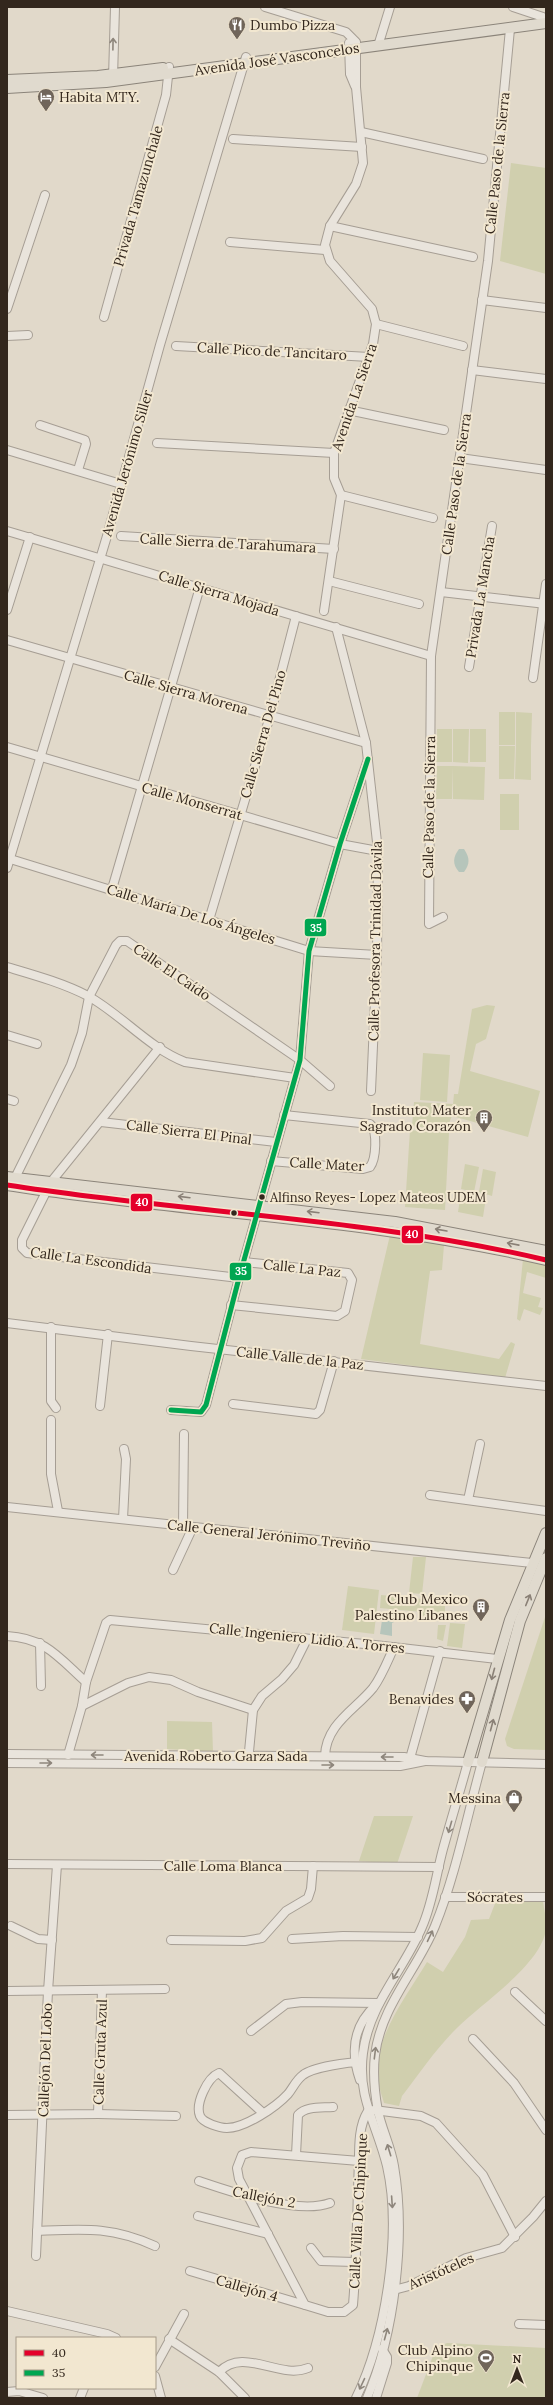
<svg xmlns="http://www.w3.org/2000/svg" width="553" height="2405" font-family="Lora,serif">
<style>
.green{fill:#d0cfae}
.water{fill:#b6c5bb}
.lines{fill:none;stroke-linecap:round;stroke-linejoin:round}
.minor-casing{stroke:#a69e94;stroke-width:10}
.major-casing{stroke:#8b847a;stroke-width:12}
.minor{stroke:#e9e4dc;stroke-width:8}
.major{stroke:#e0dace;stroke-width:10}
.bus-1-casing{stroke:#f2e7d0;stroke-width:8}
.bus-2-casing{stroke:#f2e7d0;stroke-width:8}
.bus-1{stroke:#e4002b;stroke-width:5}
.bus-2{stroke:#00a651;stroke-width:5}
.oneway{stroke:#8e867c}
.oneway2{stroke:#8a8076}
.bus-dot{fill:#33271d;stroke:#f2e7d0;stroke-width:1.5}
.labels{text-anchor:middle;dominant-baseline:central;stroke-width:4;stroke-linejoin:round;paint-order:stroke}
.bus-label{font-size:13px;fill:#33271d;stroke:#f2e7d0;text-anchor:start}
.poi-label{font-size:14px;fill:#33271d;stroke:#f2e7d0;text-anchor:end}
.street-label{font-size:14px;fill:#33271d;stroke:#f2e7d0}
.line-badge{stroke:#f2e7d0;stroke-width:1.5}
.badge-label{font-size:11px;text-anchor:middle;font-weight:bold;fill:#fff}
</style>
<rect width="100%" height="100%" fill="#e1d9ca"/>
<g class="green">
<path d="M511,163L546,168V274L500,261Z"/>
<rect x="499" y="712" width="16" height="33"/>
<path d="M516,712L532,713L531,746H516Z"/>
<path d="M437,729H452V762H436Z"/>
<path d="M453,729H469L468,763L453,762Z"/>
<rect x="470" y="729" width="16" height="33"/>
<path d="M499,746H515L514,779H499Z"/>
<path d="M516,746H531V780L515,779Z"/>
<path d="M437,766H453L452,799H436Z"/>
<path d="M453,766L485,767L484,800L453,799Z"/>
<rect x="500" y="794" width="19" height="36"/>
<path d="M487,1005L495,1006L486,1039L476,1044L470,1071L540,1091L528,1137L452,1116L446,1130L412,1126L414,1102L453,1104L454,1094H458L472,1009Z"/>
<path d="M423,1053L450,1055L447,1102L420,1100Z"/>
<path d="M410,1130L449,1133L445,1210L405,1207Z"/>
<path d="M465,1164L479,1167L474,1192L461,1189Z"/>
<path d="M483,1169L496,1172L492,1196L479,1192Z"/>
<path d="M460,1199L485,1204L483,1217L458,1212Z"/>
<path d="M390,1235L444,1245L442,1270L430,1271L420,1344L499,1359L511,1342L515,1344L505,1378L361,1359Z"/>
<path d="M523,1259L546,1265V1278L527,1272L523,1293L541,1298L538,1307L543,1308L540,1315L524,1309L520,1321L517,1319Z"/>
<path d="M413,1557H426L422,1594L409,1593Z"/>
<path d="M348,1586L379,1590L374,1634L342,1630Z"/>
<path d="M381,1595L445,1601V1618L422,1616V1612L380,1608Z"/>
<path d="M546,1614V1750L514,1749L507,1746L505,1739Z"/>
<path d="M450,1623L465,1624L462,1648L447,1646Z"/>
<path d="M438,1625H446L443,1641L437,1639Z"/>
<path d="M167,1721L212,1722L213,1752L167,1749Z"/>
<path d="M374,1816H413L397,1864L359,1861Z"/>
<path d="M496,1901H543C544,1910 547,1920 546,1929C542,1964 481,2004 458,2027C437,2047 420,2073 402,2096L399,2106L384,2103C382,2096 379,2088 378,2080C371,2041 408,1994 427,1962L443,1972L465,1937L471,1920L489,1919Z"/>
<path d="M447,2343L546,2348V2398H417L436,2348Z"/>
</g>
<g class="water">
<path d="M459,849H464C470,858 470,864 464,872H459C452,864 453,857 459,849Z"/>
<path d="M383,1613L397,1614L396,1621L392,1623V1636L380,1634Z"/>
</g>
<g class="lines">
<defs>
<g id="minor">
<path d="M265,7L346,32L356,42V87L363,163L356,184L330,226L325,245L330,261L372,309L376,324L373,344L334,453V478L341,495L324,611"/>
<path d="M513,7L543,17"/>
<path d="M349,43L350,74L355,86"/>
<path d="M378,46L390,7"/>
<path d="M113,78L115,7"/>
<path d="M361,132L483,159"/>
<path d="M233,139L362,147"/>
<path d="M330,226L473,257"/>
<path d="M230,242L325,250"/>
<path d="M482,300L546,308"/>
<path d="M7,309L45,195"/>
<path d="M104,317L166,95L169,67"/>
<path d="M376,324L463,346"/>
<path d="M7,336L28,335"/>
<path d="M176,346L369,357"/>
<path d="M472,370L546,379"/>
<path d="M348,410L444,430"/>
<path d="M40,425L85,440L86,444L78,470"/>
<path d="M157,443L334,453"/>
<path d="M7,450L121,484"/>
<path d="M460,458L546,470"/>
<path d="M341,495L433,518"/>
<path d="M7,531L431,656"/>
<path d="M121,536L334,549"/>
<path d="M329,581L419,604"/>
<path d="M441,592L546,604"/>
<path d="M7,610L30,537"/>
<path d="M336,627L366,743L378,851L377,955L371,1091"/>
<path d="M7,640L366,743"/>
<path d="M469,667L492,526"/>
<path d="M533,678L546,584"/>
<path d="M7,747L340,844L378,851"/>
<path d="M7,858L309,951L377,955"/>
<path d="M7,868L107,536L160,345L246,57"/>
<path d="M112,889L200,587"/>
<path d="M443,917L429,924L431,656L488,261L510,29"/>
<path d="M209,920L270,716L296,616"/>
<path d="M7,967C34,975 63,983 88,996C122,1015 149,1048 185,1062L295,1078"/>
<path d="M7,1035L37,1044"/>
<path d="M160,1047L51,1182L22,1240V1248L27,1253L239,1278"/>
<path d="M7,1099L14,1101"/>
<path d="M101,1122L276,1142"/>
<path d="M271,1161L363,1169L370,1167C376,1159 378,1131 370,1124L284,1115"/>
<path d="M15,1178L71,1065L82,1033L89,997L116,945L120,941H127L300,1060L330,1086"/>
<path d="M231,1305L337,1316L345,1311L352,1280L348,1273L244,1262"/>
<path d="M7,1323L191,1346L546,1386"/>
<path d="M51,1327V1401L56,1408"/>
<path d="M233,1404L316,1414L320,1410L334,1361"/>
<path d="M100,1406L108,1334"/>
<path d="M171,1410L201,1412L206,1405L239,1278L300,1060L309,951L340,844L368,759"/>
<path d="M51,1420V1474L58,1511"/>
<path d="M430,1495L546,1511"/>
<path d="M468,1500L480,1444"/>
<path d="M7,1507L532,1563"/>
<path d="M123,1519L126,1459L124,1449"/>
<path d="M183,1527L184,1434"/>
<path d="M173,1570L192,1529"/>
<path d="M7,1636C46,1638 59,1658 86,1682"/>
<path d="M40,1643L41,1686"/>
<path d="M82,1706L128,1683L149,1677L171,1680L198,1692L253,1710"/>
<path d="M7,1754L404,1757L425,1761L546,1764"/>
<path d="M68,1755L82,1706L86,1682L106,1623L110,1620L375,1645L497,1659"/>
<path d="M325,1756C326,1724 355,1710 373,1688C382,1676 388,1660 394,1647"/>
<path d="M248,1762L253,1710L262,1696L282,1679L294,1665L307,1639"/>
<path d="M409,1762L440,1651"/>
<path d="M7,1763L400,1766L425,1761"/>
<path d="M7,1864L439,1867"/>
<path d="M445,1897H546"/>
<path d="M11,1926L38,1939L52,1940"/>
<path d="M292,1939L343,1936L418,1937"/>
<path d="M171,1940L245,1941L262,1938L286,1911L308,1898L311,1889L313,1866"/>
<path d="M7,1991L165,1989"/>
<path d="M515,1992L546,2021"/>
<path d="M251,2031L286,2004L302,2002L379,2003"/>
<path d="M473,2039L514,2083L546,2130"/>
<path d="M360,2080C350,2051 353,2026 376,2005"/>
<path d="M374,2110L421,2116L436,2123L483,2175L515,2237"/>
<path d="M263,2113L219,2073C207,2078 195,2104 200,2116C203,2123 220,2128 227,2128C245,2128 276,2107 288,2094C293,2088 296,2080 303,2075C313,2067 349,2062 362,2062"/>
<path d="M98,2114L176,2116"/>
<path d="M7,2115L98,2114L102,1990"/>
<path d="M296,2155L298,2115C306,2106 321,2108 333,2107"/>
<path d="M359,2161L251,2152L242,2155L237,2168L239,2179L305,2305L328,2312H344L353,2305C357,2257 357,2209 359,2161C359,2144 359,2125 368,2111"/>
<path d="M199,2181C232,2192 297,2215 330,2203"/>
<path d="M198,2216L268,2234"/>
<path d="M37,2231C83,2229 111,2226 155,2246"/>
<path d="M311,2248L321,2261L354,2262"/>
<path d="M36,2256L48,1991L57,1865"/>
<path d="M190,2271L305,2305"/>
<path d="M390,2291L409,2286L466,2258L502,2248L533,2217L546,2201"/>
<path d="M7,2311L107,2334L116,2338"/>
<path d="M519,2324L546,2325"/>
<path d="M169,2339L219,2372L245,2398"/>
<path d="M155,2367L184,2314"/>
<path d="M219,2372C244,2346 279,2380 308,2368"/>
<path d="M155,2376L161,2398"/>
<path d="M7,2392L19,2391L43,2398"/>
<path d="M80,2398L84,2388"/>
<path d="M356,2398C386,2337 402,2232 387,2166C377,2125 357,2097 363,2053C369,2004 404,1970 422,1927C433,1902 436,1875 443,1849C451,1820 460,1791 468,1762"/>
<path d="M367,2398C395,2332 406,2236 394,2166C391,2147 382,2130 378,2111C375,2095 373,2072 375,2055C381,2006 417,1970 435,1926C456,1874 467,1816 482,1762"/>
<path d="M376,2398L387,2363V2357L382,2349"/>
</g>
<g id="major">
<path d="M7,80L98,76L163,68"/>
<path d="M7,88L106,82L546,23"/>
<path d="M7,1177L395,1222L546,1251"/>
<path d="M7,1185C186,1213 369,1218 546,1260"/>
<path d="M468,1762L510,1620L546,1533"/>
<path d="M482,1762L520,1621L546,1558"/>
</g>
</defs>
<use href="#minor" class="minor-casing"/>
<use href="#major" class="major-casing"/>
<use href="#minor" class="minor"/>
<use href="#major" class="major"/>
<defs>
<path id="bus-1" d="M7,1185C186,1213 369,1218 546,1260"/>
<path id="bus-2" d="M171,1410L201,1412L206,1405L239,1278L300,1060L309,951L340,844L368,759"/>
</defs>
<use href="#bus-1" class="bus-1-casing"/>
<use href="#bus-2" class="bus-2-casing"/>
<use href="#bus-1" class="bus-1"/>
<use href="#bus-2" class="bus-2"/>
</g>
<defs><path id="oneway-shaft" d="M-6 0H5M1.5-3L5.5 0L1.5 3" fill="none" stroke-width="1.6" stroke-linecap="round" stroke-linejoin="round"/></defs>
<g class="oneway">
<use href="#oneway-shaft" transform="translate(113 44) rotate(-89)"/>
<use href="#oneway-shaft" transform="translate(97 1755) rotate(180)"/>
<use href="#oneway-shaft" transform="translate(387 1757) rotate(-180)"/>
<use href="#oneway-shaft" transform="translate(46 1763)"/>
<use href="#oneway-shaft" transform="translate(328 1765)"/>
<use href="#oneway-shaft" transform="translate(450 1827) rotate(106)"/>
<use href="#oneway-shaft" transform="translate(430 1936) rotate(-65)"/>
<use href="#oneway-shaft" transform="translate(396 1974) rotate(121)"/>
<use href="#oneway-shaft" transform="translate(375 2053) rotate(-83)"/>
<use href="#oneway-shaft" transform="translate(389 2150) rotate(-107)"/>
<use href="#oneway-shaft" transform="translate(392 2202) rotate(86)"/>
<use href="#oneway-shaft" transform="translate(386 2334) rotate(-75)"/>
<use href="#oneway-shaft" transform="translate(362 2384) rotate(115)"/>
</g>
<g class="oneway2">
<use href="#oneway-shaft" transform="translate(184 1197) rotate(-173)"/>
<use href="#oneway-shaft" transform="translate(313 1212) rotate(-173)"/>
<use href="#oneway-shaft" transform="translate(441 1230) rotate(-170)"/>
<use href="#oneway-shaft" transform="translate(513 1244) rotate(-169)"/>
<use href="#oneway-shaft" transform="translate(528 1600) rotate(-68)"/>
<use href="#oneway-shaft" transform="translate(493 1674) rotate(105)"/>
<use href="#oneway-shaft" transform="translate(492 1725) rotate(-75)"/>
</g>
<defs>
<symbol id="restaurant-pin" viewBox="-11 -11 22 30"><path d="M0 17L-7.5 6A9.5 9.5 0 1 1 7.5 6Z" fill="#70655a" stroke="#f2e7d0"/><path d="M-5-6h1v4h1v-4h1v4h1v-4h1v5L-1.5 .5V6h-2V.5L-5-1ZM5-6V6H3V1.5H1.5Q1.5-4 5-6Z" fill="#fff"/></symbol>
<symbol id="hotel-pin" viewBox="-11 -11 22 30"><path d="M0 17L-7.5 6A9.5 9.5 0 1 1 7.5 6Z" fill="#70655a" stroke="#f2e7d0"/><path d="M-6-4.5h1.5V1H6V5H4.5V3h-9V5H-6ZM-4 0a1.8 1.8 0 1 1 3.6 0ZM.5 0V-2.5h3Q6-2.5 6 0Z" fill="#fff"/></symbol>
<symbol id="building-pin" viewBox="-11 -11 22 30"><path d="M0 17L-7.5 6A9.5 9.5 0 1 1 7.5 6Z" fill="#70655a" stroke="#f2e7d0"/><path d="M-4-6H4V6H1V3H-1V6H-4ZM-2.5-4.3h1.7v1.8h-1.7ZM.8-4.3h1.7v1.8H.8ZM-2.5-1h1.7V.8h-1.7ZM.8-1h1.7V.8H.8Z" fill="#fff"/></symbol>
<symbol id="pharmacy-pin" viewBox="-11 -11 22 30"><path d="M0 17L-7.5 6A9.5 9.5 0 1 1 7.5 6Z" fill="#70655a" stroke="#f2e7d0"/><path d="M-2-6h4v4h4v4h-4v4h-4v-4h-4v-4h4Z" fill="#fff"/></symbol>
<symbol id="shop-pin" viewBox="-11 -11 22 30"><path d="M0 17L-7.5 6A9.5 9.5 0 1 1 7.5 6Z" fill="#70655a" stroke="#f2e7d0"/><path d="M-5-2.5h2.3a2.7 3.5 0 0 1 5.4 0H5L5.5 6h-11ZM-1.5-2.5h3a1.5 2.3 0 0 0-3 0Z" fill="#fff"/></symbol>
<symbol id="stadium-pin" viewBox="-11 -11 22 30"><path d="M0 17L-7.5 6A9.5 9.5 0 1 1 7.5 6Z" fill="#70655a" stroke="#f2e7d0"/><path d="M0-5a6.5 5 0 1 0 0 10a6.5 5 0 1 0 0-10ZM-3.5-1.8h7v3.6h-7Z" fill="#fff"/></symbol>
</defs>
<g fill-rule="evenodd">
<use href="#restaurant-pin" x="227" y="15" width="20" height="27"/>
<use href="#hotel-pin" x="36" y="87" width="20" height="27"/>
<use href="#building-pin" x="474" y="1108" width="20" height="27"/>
<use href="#building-pin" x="471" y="1597" width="20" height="27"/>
<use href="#pharmacy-pin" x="457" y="1689" width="20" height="27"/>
<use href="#shop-pin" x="504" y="1788" width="20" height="27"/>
<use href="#stadium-pin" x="476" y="2348" width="20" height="27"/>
</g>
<g class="bus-dot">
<circle cx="262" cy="1197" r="3.5"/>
<circle cx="234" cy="1213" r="3.5"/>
</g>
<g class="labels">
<g class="bus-label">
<text x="270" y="1197">Alfinso Reyes- Lopez Mateos UDEM</text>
</g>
<g class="poi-label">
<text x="250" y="25" text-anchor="start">Dumbo Pizza</text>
<text x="59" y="97" text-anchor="start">Habita MTY.</text>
<text x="471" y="1110">Instituto Mater<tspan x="471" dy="16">Sagrado Corazón</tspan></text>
<text x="468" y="1599">Club Mexico<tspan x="468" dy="16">Palestino Libanes</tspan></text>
<text x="454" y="1699">Benavides</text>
<text x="501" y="1798">Messina</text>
<text x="473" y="2350">Club Alpino<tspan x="473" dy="16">Chipinque</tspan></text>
</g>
<g class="street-label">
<text transform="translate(277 59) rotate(-8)">Avenida José Vasconcelos</text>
<text transform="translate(497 163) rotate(-84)">Calle Paso de la Sierra</text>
<text transform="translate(138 196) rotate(-74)">Privada Tamazunchale</text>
<text transform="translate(272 351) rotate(3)">Calle Pico de Tancitaro</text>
<text transform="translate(354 397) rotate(-71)">Avenida La Sierra</text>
<text transform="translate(127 463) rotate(-74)">Avenida Jerónimo Siller</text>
<text transform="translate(456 484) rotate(-82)">Calle Paso de la Sierra</text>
<text transform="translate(228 543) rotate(3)">Calle Sierra de Tarahumara</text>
<text transform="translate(219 593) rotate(17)">Calle Sierra Mojada</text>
<text transform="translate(480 597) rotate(-81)">Privada La Mancha</text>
<text transform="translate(186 692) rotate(16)">Calle Sierra Morena</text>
<text transform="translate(263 734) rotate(-74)">Calle Sierra Del Pino</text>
<text transform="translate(192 801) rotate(16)">Calle Monserrat</text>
<text transform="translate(429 807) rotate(-89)">Calle Paso de la Sierra</text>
<text transform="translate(191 914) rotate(17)">Calle María De Los Ángeles</text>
<text transform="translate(375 941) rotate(-89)">Calle Profesora Trinidad Dávila</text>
<text transform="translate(172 972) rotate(34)">Calle El Caído</text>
<text transform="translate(189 1132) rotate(7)">Calle Sierra El Pinal</text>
<text transform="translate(327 1164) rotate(3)">Calle Mater</text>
<text transform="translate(91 1260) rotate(8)">Calle La Escondida</text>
<text transform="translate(302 1268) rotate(6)">Calle La Paz</text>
<text transform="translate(300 1358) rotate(6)">Calle Valle de la Paz</text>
<text transform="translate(269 1535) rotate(6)">Calle General Jerónimo Treviño</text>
<text transform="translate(307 1638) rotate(6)">Calle Ingeniero Lidio A. Torres</text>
<text x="216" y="1756">Avenida Roberto Garza Sada</text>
<text x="223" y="1866">Calle Loma Blanca</text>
<text x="495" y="1897">Sócrates</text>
<text transform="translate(100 2052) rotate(-88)">Calle Gruta Azul</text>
<text transform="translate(45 2060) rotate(-88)">Callejón Del Lobo</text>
<text transform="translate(264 2197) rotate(11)">Callejón 2</text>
<text transform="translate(358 2211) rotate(-87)">Calle Villa De Chipinque</text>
<text transform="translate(441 2271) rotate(-24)">Aristóteles</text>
<text transform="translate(247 2288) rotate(16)">Callejón 4</text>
</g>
</g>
<g class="line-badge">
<rect x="304" y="918" width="23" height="19" rx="4" fill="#00a651"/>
<rect x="130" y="1193" width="23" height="19" rx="4" fill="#e4002b"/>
<rect x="401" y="1225" width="23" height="19" rx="4" fill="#e4002b"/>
<rect x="229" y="1262" width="23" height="19" rx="4" fill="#00a651"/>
</g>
<g class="badge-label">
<text x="316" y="932">35</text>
<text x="142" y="1206">40</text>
<text x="412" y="1238">40</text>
<text x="241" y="1275">35</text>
</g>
<rect width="553" height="2405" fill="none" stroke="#33271d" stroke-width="16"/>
<rect x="16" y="2337" width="140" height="52" fill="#f2e7d0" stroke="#a69a88"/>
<rect x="24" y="2350" width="20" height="6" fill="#e4002b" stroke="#a69a88"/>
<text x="52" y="2357" font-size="12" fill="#33271d">40</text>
<rect x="24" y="2370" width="20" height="6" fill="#00a651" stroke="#a69a88"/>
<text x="52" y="2377" font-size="12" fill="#33271d">35</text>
<g transform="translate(517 2369)" stroke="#f2e7d0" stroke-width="3" paint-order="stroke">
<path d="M0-3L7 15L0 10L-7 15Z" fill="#33271d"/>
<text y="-6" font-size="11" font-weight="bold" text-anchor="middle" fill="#33271d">N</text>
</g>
</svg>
